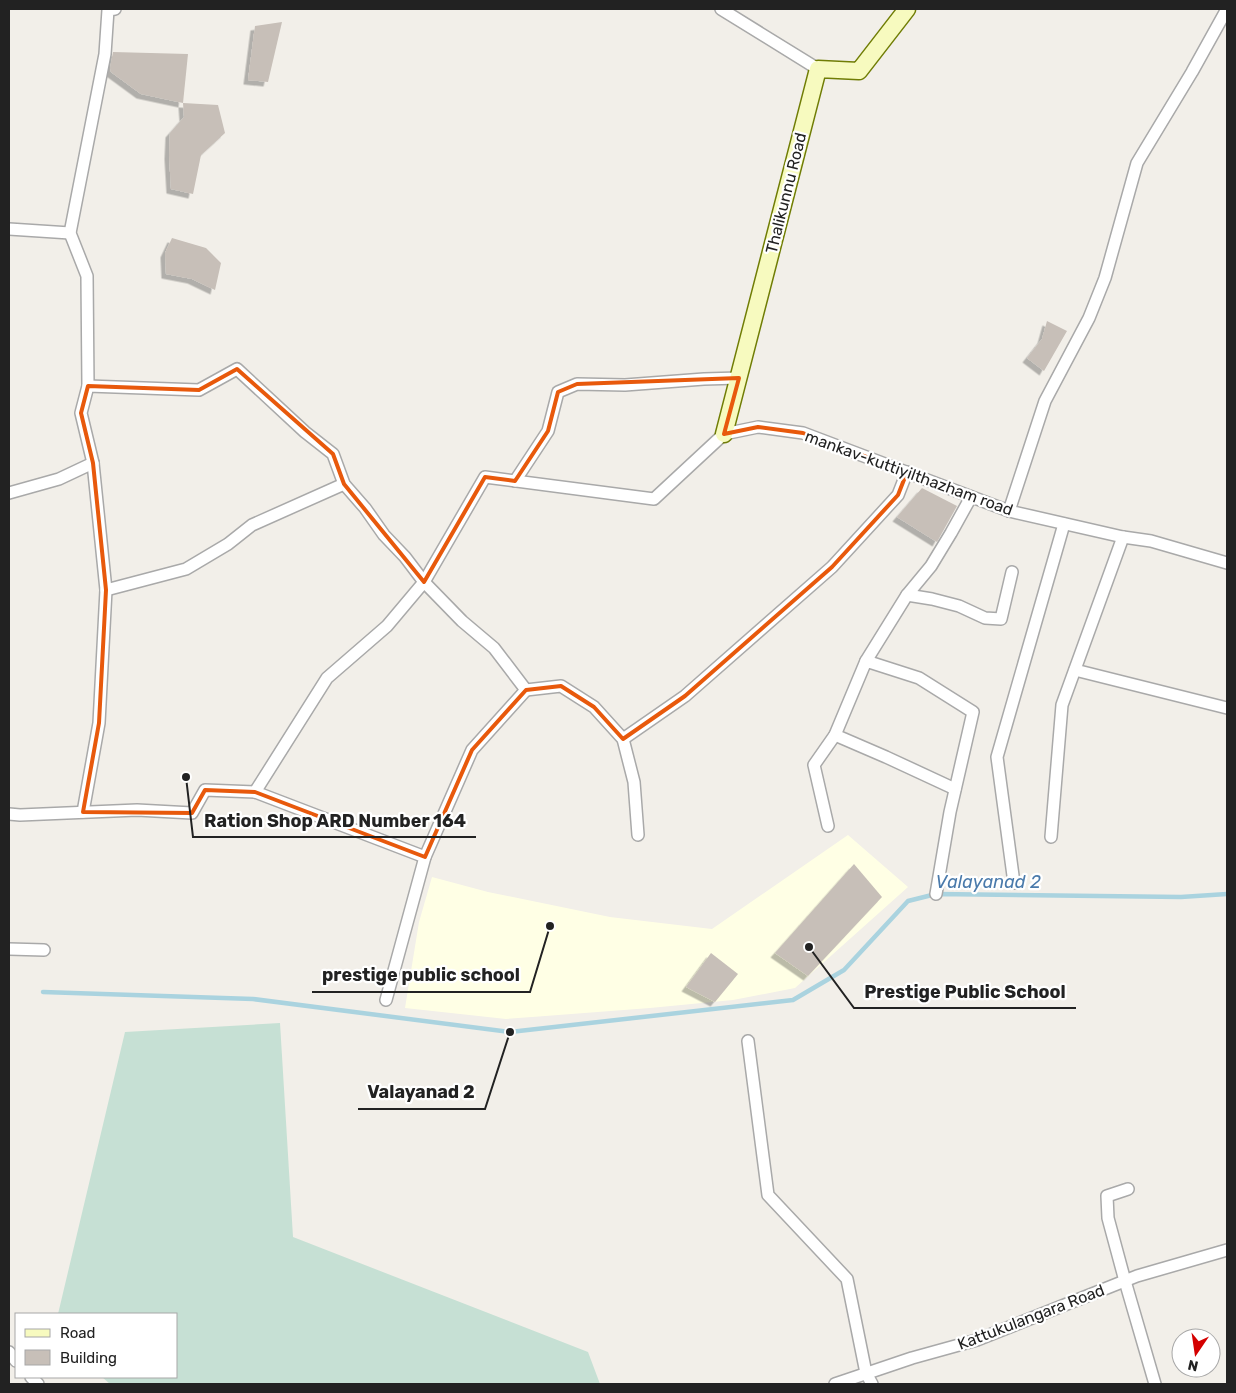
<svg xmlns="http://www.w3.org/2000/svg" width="1236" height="1393" font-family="Rubik,sans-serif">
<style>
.education{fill:#ffffe5}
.wetland{fill:#c6e0d4}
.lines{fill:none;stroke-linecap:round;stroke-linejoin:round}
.stream{stroke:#aad3df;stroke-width:4.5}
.building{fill:#c7bfb8;filter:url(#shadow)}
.street-casing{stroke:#a9a9a9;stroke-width:14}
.secondary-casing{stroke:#707d05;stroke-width:19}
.street{stroke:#fff;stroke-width:11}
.secondary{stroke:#f7fabf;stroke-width:16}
.marked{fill:none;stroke:#e8590c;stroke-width:4;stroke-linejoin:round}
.labels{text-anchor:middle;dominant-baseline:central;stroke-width:4.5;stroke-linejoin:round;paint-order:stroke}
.street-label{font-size:16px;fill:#222;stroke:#fff}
.water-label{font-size:18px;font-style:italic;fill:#4a7aab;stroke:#fff}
.leader{fill:none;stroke:#222;stroke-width:2}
.callout-dot{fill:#222;stroke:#fff;stroke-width:2}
.callout-label{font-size:18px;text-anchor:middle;font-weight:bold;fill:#222;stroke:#fff;stroke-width:4.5;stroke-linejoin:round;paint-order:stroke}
</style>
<defs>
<filter id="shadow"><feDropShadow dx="-4.5" dy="4.5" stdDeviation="0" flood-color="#0004"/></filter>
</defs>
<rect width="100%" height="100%" fill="#f2efe9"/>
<path class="education" d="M848,835L908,887L795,988L733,1000L650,1008L506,1019L405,1008L419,922L432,877L488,892L610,917L712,929Z"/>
<path class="wetland" d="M280,1023L293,1237L588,1352L600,1384H110L102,1377H176V1314H58L125,1032Z"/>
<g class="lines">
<path class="stream" d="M43,992L253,999L510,1032L793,1000L844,970L908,901L936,894L1181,897L1227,894"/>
</g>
<g class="building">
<path d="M282,22L268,82L248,80L255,26Z"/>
<path d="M113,52L188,54L183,103L141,94L111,72L110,68Z"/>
<path d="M183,103L218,105L225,133L201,155L193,194L171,189L169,155L170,133L184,117Z"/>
<path d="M172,238L206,248L221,263L215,290L192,279L166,274L165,253Z"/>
<path d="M1047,321L1067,331L1044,371L1027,358L1042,339Z"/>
<path d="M922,488L957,506L937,542L897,517Z"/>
<path d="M854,864L882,897L808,976L775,953Z"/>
<path d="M711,953L738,974L715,1002L686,987Z"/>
</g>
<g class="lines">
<defs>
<g id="street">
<path d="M721,9L818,69"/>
<path d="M9,229L70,233"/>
<path d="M88,386L87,276L70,233L105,54L108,10L115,9"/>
<path d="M515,481L548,431L558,392L577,384L625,385L704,379L739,378"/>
<path d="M9,493L59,479L93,463L81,413L88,386L199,390L237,369L305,432L333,454L344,484L365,508L384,535L405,557L424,582L462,621L494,648L526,690L561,686L594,707L623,739L634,782L638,835"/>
<path d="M1009,511L1045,401L1089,318L1105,278L1137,163L1192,72L1227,9"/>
<path d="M106,590L186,569L228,544L252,525L344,484"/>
<path d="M907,595L932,599L959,606L985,618L1001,619L1012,572"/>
<path d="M866,661L907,595L931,566L951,533L971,497"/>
<path d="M1075,670L1227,708"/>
<path d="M835,735L886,757L955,789"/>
<path d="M623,739L685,696L832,567L898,495L907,472"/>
<path d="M255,792L425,857"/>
<path d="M83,812L99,723L106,590L93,463"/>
<path d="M9,814L20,815L137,810L192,813L205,790L255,792L327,678L387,626L424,582L485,477L654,499L724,434L758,427L803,433L1009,511L1123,537L1151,541L1227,563"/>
<path d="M828,826L814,765L835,735L866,661L919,678L973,712L950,812L936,894"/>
<path d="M1051,837L1062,705L1123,537"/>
<path d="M1014,883L997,757L1064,524"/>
<path d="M9,949L44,950"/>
<path d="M386,1000L425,857L472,750L526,690"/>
<path d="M748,1041L768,1195L847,1279L866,1373L872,1384"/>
<path d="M1128,1189L1107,1196L1108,1218L1125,1281L1155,1384"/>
<path d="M9,1352L16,1361"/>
<path d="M31,1377L38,1384"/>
<path d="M835,1384L912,1358L977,1340L1137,1276L1227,1250"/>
</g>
<path id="secondary" d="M724,434L818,69L859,71L907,9"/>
</defs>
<use href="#street" class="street-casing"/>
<use href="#secondary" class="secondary-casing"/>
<use href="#street" class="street"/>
<use href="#secondary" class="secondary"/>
</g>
<path class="marked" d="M237,369L333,454L344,484L424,582L485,477L515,481L548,431L558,392L577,384L739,378L724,434L758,427L803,433L907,472L898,495L832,567L685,696L623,739L594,707L561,686L526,690L472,750L425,857L255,792L205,790L192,813L83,812L99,723L106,590L93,463L81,413L88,386L199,390Z"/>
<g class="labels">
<g class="street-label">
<text transform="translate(786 193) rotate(-76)">Thalikunnu Road</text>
<text transform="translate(909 473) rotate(20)">mankav-kuttiyilthazham road</text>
<text transform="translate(1031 1317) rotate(-21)">Kattukulangara Road</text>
</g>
<g class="water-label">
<text x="988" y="882">Valayanad 2</text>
</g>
</g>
<path class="leader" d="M186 777L193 837H476M550 926L530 992H312M809 947L854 1008H1076M510 1032L485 1109H358"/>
<g class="callout-dot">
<circle cx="186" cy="777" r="5"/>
<circle cx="550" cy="926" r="5"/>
<circle cx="809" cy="947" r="5"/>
<circle cx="510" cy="1032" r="5"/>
</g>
<g class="callout-label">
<text x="335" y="827">Ration Shop ARD Number 164</text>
<text x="421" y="981">prestige public school</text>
<text x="965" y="998">Prestige Public School</text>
<text x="421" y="1098">Valayanad 2</text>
</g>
<rect width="1236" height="1393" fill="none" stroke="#222222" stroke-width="20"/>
<rect x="15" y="1313" width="162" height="65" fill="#ffffff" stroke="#a7a7a7"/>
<rect x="25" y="1329" width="25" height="8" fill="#f7fabf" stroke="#a7a7a7"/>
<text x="60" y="1338" font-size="15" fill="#222222">Road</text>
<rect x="25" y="1350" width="25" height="15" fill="#c7bfb8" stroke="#a7a7a7"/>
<text x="60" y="1363" font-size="15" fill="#222222">Building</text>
<g transform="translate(1196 1353) rotate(193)"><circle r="24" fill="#ffffff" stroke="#a7a7a7"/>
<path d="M0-4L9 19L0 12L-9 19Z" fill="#d40000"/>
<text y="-8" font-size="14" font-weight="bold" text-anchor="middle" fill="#222222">N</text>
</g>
</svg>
